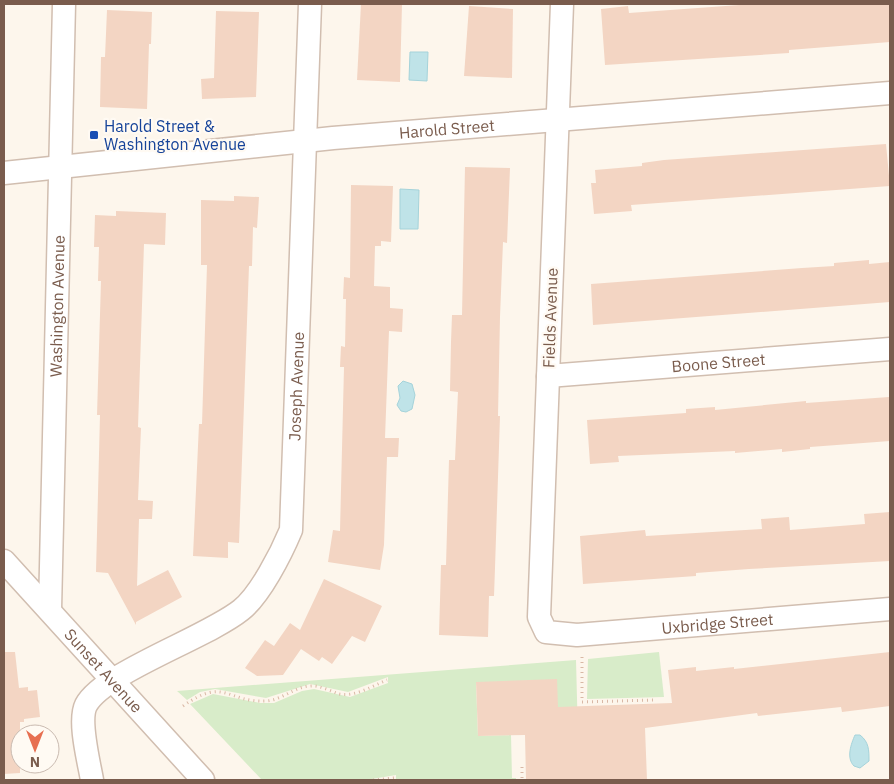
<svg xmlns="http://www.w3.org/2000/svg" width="894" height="784" font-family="'IBM Plex Sans',sans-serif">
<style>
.green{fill:#d8ecc9}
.water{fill:#bfe3e8;stroke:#a5d3da}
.building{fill:#f3d5c3}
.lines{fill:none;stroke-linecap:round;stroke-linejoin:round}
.street-casing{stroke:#d1beb0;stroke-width:25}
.path{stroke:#d9b8a5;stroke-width:3;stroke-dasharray:1 4;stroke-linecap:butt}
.street{stroke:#fff;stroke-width:22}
.transit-dot{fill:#1a4fb4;stroke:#fffaf3;stroke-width:2}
.labels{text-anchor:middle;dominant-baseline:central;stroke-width:4.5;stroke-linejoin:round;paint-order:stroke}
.transit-label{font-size:16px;fill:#164399;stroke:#fffaf3;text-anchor:start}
.street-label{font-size:16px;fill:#7a5c4d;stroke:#fffaf3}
</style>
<rect width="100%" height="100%" fill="#fdf6ec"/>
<g class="green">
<path d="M659,652L664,697L587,699L588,659Z"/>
<path d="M576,660L578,737L476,683L478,736L511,735L512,778H516V780H396V775L366,780H262L190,704L213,694L260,703H274L302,691L314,689L350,697L388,683V677L348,692L310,684L266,698L215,689L200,692L187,700L177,691Z"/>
</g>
<g class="water">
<path d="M410,52H428L427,81L409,80Z"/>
<path d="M400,189L419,190L418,229H400Z"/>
<path d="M403,381L412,384L415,395L412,409L406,412L401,411L397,405L400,398L398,386Z"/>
<path d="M855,735H860C869,742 869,750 869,761L860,768L854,766C846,758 851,744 855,735Z"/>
</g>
<g class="building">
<path d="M361,4H402L400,82L357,80Z"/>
<path d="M753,4H890V42L789,50V53L605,65L601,9L628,6L629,13Z"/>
<path d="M469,6L513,9L512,78L464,76Z"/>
<path d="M107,10L152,12L151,44H149L147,109L100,107L101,57H105Z"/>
<path d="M216,11L259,12L256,97L202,99L201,79L214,78Z"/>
<path d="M886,144L890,186L631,205L632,211L594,214L591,183H596L595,170L642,166V163L664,160Z"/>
<path d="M465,167L510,168L507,243L503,242L500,317L498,416H500L495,568L494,596H489L488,637L439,635L441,565H446L449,460H455L458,392L450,391L451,342L452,315H462Z"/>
<path d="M351,185L393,186L391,242L381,241V246H375L374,286L390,287V308L403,309L402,332L389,331L385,438H399L398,457H387L384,545L380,570L328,562L333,530L340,531L344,367H340L341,346L345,347L346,299H343L344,277L350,278Z"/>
<path d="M234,196L259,197L257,228L253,227L252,266H249L239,543L228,542V558L193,556L199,424H202L207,265H201V200L234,201Z"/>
<path d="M116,211L166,213L165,245L144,244L138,427L141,428L138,500L153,501L152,519H139L137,586L168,570L182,597L136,622V625L108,573L96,572L100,415H97L101,281H98L99,247H94L95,215L116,216Z"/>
<path d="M869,260V264L890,262V302L593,325L591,284L802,268L834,266V263Z"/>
<path d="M889,397L890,441L810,447V449L782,452V449L735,453V451L618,456L619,462L590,464L587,420L686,413V409L715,407V410L806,401V403Z"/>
<path d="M890,512V561L749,569L696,573V576L583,584L580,536L645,530L646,536L762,529L761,519L789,517L790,530L865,524L864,514Z"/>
<path d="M324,579L382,606L365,642L352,636L332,664L322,657L319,661L301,649L283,675L257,676L245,668L265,640L274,646L290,623L300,630Z"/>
<path d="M4,652H15L19,688L28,687V691L37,690L40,717L24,719V722H20V773L4,774Z"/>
<path d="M890,652V706L842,712L841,707L758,716L757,713L645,728L647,780H526L525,735L478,736L476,682L557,679L558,707L672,703L668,670L696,667V671L734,667V669Z"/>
</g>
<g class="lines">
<defs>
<g id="street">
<path id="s1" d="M562,4L539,617L546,632L577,635L890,609"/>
<path id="s2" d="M4,173L333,138L890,93"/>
<path id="s3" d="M548,376L890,349"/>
<path id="s4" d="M4,561L203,780"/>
<path id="s5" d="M50,610L64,4"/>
<path id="s6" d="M92,780C89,762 78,721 86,705C104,672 206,638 241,610C260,595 281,554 291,530L310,4"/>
</g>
</defs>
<use href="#street" class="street-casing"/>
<g class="path">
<path d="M582,657V702L654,700"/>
<path d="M183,706C225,676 227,703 266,701C282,700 294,687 310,686C320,685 330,691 339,694C356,697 372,686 387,680"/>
<path d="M522,767V780"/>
<path d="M373,780L394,778"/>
</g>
<use href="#street" class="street"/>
</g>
<rect class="transit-dot" x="89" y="130" width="10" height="10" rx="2.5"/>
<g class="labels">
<g class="transit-label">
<text x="104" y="126">Harold Street &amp;<tspan x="104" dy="18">Washington Avenue</tspan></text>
</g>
<g class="street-label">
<text stroke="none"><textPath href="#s2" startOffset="445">Harold Street</textPath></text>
<text stroke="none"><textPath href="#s5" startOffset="304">Washington Avenue</textPath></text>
<text transform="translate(550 318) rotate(-88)">Fields Avenue</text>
<text stroke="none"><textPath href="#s3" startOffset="171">Boone Street</textPath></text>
<text stroke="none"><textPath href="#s6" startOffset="498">Joseph Avenue</textPath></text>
<text stroke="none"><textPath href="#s1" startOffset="802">Uxbridge Street</textPath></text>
<text stroke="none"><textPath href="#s4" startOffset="148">Sunset Avenue</textPath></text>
</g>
</g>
<rect width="894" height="784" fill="none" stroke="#7a5c4d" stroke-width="10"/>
<g transform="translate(35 749) rotate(180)"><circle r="24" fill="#fffaf3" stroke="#cabbb1"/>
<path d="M0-4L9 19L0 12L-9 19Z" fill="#e76f51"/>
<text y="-8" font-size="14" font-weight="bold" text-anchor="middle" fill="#7a5c4d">N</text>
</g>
</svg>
